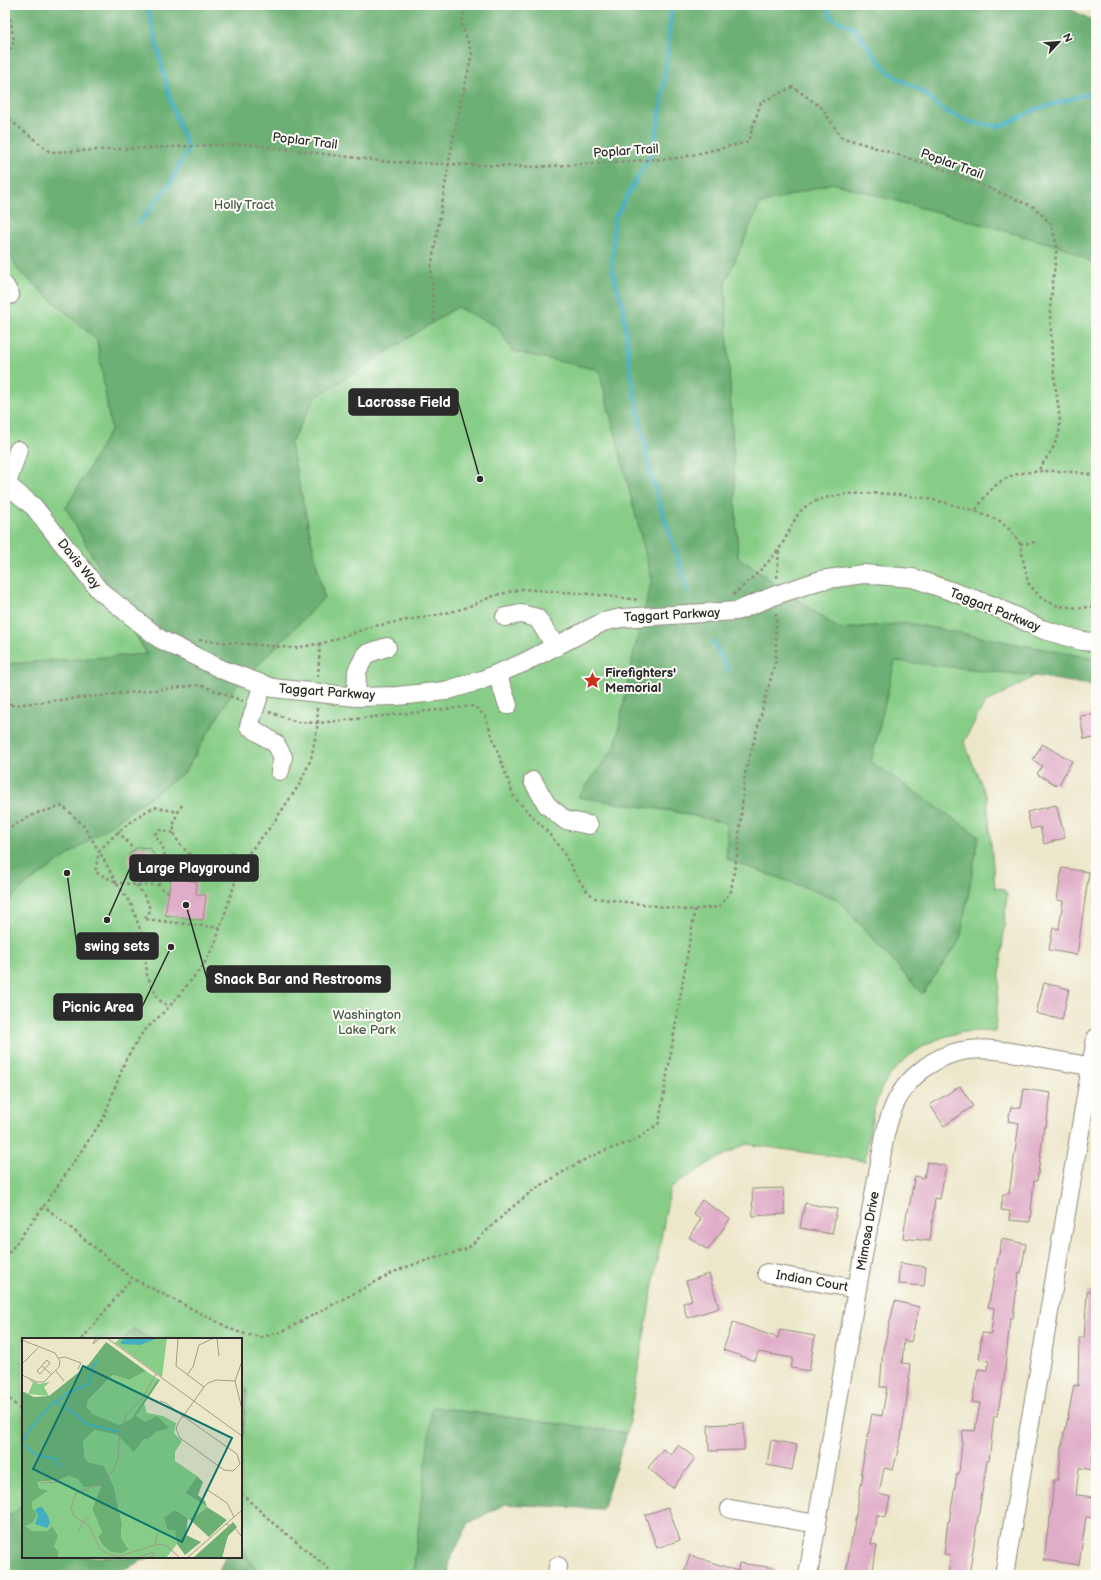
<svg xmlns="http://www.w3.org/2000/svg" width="1101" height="1580" font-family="'Balsamiq Sans',sans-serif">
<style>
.green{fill:#87cd87;stroke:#597c59}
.forest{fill:#6db074;stroke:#4c6e50}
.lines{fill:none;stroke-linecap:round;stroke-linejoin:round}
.stream{stroke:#44afc2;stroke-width:4}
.building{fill:#e0adc8}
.minor-casing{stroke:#8c897a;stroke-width:20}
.path{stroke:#8c897a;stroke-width:2.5;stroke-dasharray:3 3;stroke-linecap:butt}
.minor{stroke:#fff;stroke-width:18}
.labels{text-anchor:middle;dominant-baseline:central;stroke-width:4;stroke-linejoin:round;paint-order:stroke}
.street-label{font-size:13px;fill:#2b2b2b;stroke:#fdfcf7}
.park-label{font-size:13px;fill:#475c47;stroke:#fdfcf7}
.poi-label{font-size:13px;font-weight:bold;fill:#2b2b2b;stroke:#fdfcf7;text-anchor:start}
.inset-river{fill:none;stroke:#44afc2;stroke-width:2}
.inset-road{fill:none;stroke:#9f9c8a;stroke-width:1}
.view{fill:#0f766e;fill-opacity:0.15;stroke:#0f766e;stroke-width:2}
.inset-edge{fill:none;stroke:#2b2b2b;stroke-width:2}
.leader{fill:none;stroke:#2b2b2b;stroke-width:1.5}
.callout-dot{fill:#2b2b2b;stroke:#fdfcf7;stroke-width:1.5}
.callout{fill:#2b2b2b;stroke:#2b2b2b;stroke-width:1.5}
.callout-label{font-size:14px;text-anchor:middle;font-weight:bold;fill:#fff}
</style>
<rect width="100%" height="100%" fill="#fdfcf7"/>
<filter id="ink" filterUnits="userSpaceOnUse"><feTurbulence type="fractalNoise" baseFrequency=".025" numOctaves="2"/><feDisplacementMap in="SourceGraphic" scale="8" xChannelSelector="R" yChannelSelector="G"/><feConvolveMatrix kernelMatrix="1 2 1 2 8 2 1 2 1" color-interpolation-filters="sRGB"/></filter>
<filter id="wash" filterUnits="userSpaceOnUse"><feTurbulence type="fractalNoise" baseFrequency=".012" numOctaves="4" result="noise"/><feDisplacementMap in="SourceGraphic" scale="16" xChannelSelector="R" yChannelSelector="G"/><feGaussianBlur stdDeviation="0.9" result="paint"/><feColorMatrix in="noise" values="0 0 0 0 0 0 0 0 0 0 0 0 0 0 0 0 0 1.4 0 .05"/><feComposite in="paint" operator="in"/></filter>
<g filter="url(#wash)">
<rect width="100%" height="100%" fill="#ede7ca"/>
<g class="green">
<path d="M832,183L1063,247L1096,264V659L907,623L839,629L738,557L725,283L760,204Z"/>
<path d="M5,244L18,270L97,340L111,429L66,508L147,655L5,664Z"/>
<path d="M457,307L498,327L512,351L599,370L652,580L635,647L615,747L579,797L672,811L727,823V859L837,899L922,994L960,940L978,836L871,762L895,660L1035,676L984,704L964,742L987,798L995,888L1003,889L1007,894L995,1032C986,1032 975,1030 965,1032C931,1036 894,1061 880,1092C871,1113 869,1138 865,1161L746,1144L713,1161L670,1188L627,1433L433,1407L413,1575H258L241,1546V1454L247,1390L241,1386V1339H152L133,1329L123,1339H23V1506L5,1519V905L23,887L185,772L234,689L324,598L290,443L316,397Z"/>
</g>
<g class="forest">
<path d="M5,5H1062L1096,22V264L1063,247L832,183L760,204L725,283L738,557L839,629L907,623L1096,659V686L1035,676L895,661L871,762L979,836L960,940L922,994L837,899L727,859L726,823L672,811L578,797L615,747L635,647L652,580L599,370L512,351L498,327L457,307L316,397L290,443L324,598L234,689L185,772L23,887L5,905V664L147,654L66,508L111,429L97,340L18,270L5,244Z"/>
<path d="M133,1329L152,1339H123Z"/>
<path d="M241,1386L247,1390L241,1454Z"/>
<path d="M432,1407L627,1433L602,1509L505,1504L469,1523L449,1562V1575H413Z"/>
<path d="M23,1506V1557H150L111,1575H5V1519Z"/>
<path d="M241,1546L258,1575H218L225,1557H241Z"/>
</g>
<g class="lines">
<g class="stream">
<path d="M672,5L662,102L653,150L614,219L612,269L623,307L631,376L651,476L689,593"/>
<path d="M827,5L830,15L834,19L854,28L877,59L889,72L904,82L924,92L941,109L970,122L996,126L1004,125L1034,110L1081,96L1096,93"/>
<path d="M138,224L170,184L188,149L171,103L147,5"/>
<path d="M713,641L728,670"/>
</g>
</g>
<g id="blocks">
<g class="building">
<path d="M1096,714V738L1084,739L1080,716Z"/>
<path d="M1042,744L1072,761L1058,786L1037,774L1042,766L1033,760Z"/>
<path d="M1056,805L1065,838L1044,844L1040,827L1031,829L1027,812Z"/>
<path d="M138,847L150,848L156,858L154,868L145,875L135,873L129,865V854Z"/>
<path d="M1062,868L1089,872L1077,955L1049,950L1053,928L1059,929L1063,901L1057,900Z"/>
<path d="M171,877L197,882L196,894L206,895L203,920L165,915Z"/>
<path d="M1044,983L1069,989L1062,1020L1036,1013Z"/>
<path d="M960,1086L973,1106L944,1126L930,1105Z"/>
<path d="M1024,1089L1051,1093L1046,1127H1044L1037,1181H1034L1030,1222L1009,1220L1010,1211L1001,1210L1003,1194H1009L1019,1123L1008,1121L1011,1107L1021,1108Z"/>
<path d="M927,1162L946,1166L940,1199L935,1198L930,1241L903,1238L907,1212H908L915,1176L924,1178Z"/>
<path d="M783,1188L785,1214L753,1216L752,1189Z"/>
<path d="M702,1200L730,1219L708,1250L689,1237L701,1219L693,1213Z"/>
<path d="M805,1203L837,1209L832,1234L800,1228Z"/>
<path d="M1002,1239L1026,1244L1021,1273L1019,1272L1013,1318H1010L1004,1380L997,1416H994L989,1461H987L969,1575H948L951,1555L944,1554L948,1521L949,1522L957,1474H959L963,1430L975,1431L980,1403L972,1402L978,1369L987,1370L989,1361L979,1359L982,1333L991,1334L994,1308L988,1307Z"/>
<path d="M900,1263L926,1267L924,1286L898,1284Z"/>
<path d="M709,1274L719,1308L687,1318L683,1303L692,1300L686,1281Z"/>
<path d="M1087,1292H1096V1416L1092,1436H1095L1092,1458H1096V1465L1095,1470L1079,1468L1076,1495L1096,1497V1518L1086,1517L1079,1565L1044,1560L1048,1528H1049L1054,1480H1058L1064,1432H1065L1074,1385L1078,1386L1079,1338H1084Z"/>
<path d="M895,1301L919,1307L911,1342L904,1340L902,1363L910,1364L907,1397L901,1438L893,1470L884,1468L879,1494L890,1497L886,1517L877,1515L871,1544L877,1545L872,1575H867L846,1572L863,1474L861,1473L872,1414L882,1416L887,1387H880L883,1350Z"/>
<path d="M733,1322L778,1338L780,1330L815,1336L809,1371L791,1368L793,1358L758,1352L755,1361L723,1350Z"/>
<path d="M744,1423V1450L709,1451L708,1425Z"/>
<path d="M771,1440L797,1445L792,1470L767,1465Z"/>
<path d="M678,1445L695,1458L673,1488L648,1468L663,1449L671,1455Z"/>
<path d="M668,1507L680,1540L657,1548L645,1515Z"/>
<path d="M690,1555L738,1571L739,1563L775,1568L774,1575H683Z"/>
</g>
</g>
</g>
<g filter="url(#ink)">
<use href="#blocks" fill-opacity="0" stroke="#8c897a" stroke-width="1"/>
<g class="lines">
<defs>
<g id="minor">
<path d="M5,286L10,295"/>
<path d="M5,483L34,507L99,590L160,639L223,670L273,688L356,697L397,696L445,691L482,680L523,663L603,622L621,618L737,611L776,595L821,580L863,574L913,578L994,606L1041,629L1082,641L1096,642"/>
<path d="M7,484L18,450"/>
<path d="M505,617L521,614L537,618L556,647"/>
<path d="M497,674L508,705"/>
<path d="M263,684L249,726L276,744L283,757L280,771"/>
<path d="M356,697L357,671L366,654L387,647"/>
<path d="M533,781L547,805L565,820L589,825"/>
<path d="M767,1273L857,1289"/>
<path d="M730,1509L817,1524"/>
<path d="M557,1575L558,1566"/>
<path d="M808,1575L857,1289L885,1135C891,1108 900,1087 922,1070C956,1042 992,1048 1033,1056C1054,1060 1075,1064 1096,1067"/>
<path d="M1004,1575L1096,1038"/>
</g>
</defs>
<use href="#minor" class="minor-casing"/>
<g class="path">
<path d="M5,61L14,41L8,5"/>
<path d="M5,116L50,152L245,144L389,162L536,167L679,158L748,142L761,102L793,87L822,108L841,137L940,168L1034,207L1051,224L1057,246L1050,308L1052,358L1060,421L1059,434L1053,448L1038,471"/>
<path d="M434,321L431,269L453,138L472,54L461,23L467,5"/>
<path d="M1096,476C1077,470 1025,468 1007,478C992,485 984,498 975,511L1000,521L1011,531L1020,544L1028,583L1042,599L1058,606L1080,608L1096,606"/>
<path d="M1020,544L1036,542"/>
<path d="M777,578L779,549"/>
<path d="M733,595C749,581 765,567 778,550C787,539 791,524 799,513C820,485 903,493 934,500C948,503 962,508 975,511"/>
<path d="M199,640L296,648L327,642L374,626L442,614L465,608L496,595L522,589L591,594L639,600"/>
<path d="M318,677L320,643"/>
<path d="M5,692L11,705"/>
<path d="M5,706L200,685L243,701"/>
<path d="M317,708L318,723L311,759L299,785L272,825L242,861L215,944L203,966L169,1007L143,1032L126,1059L103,1119L44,1206L132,1278L235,1331L249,1335L263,1337L285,1330L398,1270L421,1262L467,1249L510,1209L532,1191L578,1163L601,1152L636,1140L659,1123L695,909"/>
<path d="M269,712L297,722L318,723L474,706L485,716L514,797L542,826L561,848L577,877L585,889L595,898L687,910L719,907L731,891L738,848L745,774L776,659V611"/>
<path d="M182,805C169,826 171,838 190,854C194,857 201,863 207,863C216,863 225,857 232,852L242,861"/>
<path d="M5,830L37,813L63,806L83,825L99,851L95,872L116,882L132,906L144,941L147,975L158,999L169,1007"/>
<path d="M118,831L134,850"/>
<path d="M136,885C143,893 148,900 150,911L144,919L220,928"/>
<path d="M159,885H135L116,882L99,851C117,832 132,819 154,807L178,812"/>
<path d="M169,892L162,889L159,885C161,874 167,858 163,847C161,842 156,840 155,834L160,830L174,833"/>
<path d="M5,1258L44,1206"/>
<path d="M82,1339L132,1278"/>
<path d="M5,1395L23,1412"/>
<path d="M241,1493L273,1523L327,1567L332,1575"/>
</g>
<use href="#minor" class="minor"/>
</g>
</g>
<defs>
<symbol id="sight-bare" viewBox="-9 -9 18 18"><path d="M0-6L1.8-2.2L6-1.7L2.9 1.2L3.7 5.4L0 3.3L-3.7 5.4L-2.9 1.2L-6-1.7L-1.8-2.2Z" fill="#c8321e" stroke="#fdfcf7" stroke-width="2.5" paint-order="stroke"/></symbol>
</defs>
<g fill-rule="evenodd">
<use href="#sight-bare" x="580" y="668" width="25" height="25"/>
</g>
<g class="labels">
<g class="street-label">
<text transform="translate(305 141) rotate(7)">Poplar Trail</text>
<text transform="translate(626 151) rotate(-4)">Poplar Trail</text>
<text transform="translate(952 164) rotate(20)">Poplar Trail</text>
<text transform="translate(79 564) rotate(51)">Davis Way</text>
<text transform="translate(995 610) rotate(22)">Taggart Parkway</text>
<text transform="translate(672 615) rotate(-3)">Taggart Parkway</text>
<text transform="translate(327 692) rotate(4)">Taggart Parkway</text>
<text transform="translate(868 1231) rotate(-80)">Mimosa Drive</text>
<text transform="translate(812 1281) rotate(10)">Indian Court</text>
</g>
<g class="park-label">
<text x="244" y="205">Holly Tract</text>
<text x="367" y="1015">Washington<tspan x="367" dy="15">Lake Park</tspan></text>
</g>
<g class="poi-label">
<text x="605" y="673">Firefighters'<tspan x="605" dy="15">Memorial</tspan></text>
</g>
</g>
<g transform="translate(22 1338)">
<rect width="220" height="220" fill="#ede7ca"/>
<path d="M98,0H145L140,39L93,5ZM124,33L136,41L109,81L97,88L71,76L65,69L66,62L91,37L107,42ZM6,41L17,46L28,44L22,49L27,58L6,56L11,45ZM122,65L125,75L141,78L154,85L152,95L160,103L153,114V123L175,138L163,155L185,169L172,179L166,180L153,172L155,206L144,220H36L37,214L32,208L30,188L25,193H10L2,188L11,185L15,177L9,170L10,164L25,154L17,150L14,144L37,142L47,138L79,148L70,171L80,194L76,199L80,206L107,210L99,200L100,186L92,149L82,128L66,124L63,120L61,103L73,92L95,97L112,113L122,101L125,102L134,94L114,78Z" fill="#87cd87"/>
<path d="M84,4L124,33L107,42L91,37L66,62L65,69L71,76L97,87L109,81L136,41L138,42L114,78L123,84L135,78L147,90L134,94L125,102L122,101L112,114L95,97L73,92L61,103L63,120L66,124L82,128L92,149L100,186L99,200L107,211L100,215L89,214L80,206L76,199L80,194L70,171L79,148L62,149L56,141L47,138L37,142L15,144L17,150L26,153L10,164V170L15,177L11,185L3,188L10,193H25L30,188L36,198L32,208L37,214L36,220H0V53L12,59L27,58L67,26ZM175,138L181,144L176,157L183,163L185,169L205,182L187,199L166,180L164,197L179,204L163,217L155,206L153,192H146L142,180L153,172L166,180L172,179L185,169L163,155ZM211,184L215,189L206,198L200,220H171Z" fill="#6db074"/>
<path d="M105,0H136L118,7L99,6V3ZM17,169H20L26,178L28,185L25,190L13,186L16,177L13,172Z" fill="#44afc2"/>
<path class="inset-river" d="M34,64L55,77L64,86L98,94M0,105L7,92L28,68L47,54L67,46L71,29L76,21M0,105L14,117L34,121L38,129"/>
<path class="inset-road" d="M74,0L71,6L78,0M85,0L220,98M156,0L154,28L182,49M195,0L197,18M0,2L33,15L38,23L37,29L22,44H15L0,37M37,20L43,19L59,25L56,31M25,22L28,25L18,36L15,33ZM220,23L213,43L220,71M0,26L16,10M20,28L30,37M34,33L42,43M134,36L121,59L104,77L97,103L96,121L91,133L78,146L54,155L49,170L52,178L67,188L78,211L88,217L98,218L136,206L145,208L158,220M165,37L171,29L177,7L192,0M138,63L144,65L161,78L215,116L218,126L211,133L202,132L158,100L154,91L156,85L161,78L172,63L182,49L186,45L194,42L213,43M19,145L39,144M184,151L205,165L212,179M204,186L213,190L220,199M56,193L64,180H67M133,206L136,194M114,220L131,214L133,217L125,220M165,220L220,172"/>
<path class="view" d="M61,28L210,100L160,204L11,131Z"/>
<rect width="220" height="220" class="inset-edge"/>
</g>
<path class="leader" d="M480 479L458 402M107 920L130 868M67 873L77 946M186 905L207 979M171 947L142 1007"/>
<g class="callout-dot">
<circle cx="480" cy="479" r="4"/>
<circle cx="107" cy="920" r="4"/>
<circle cx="67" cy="873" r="4"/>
<circle cx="186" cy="905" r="4"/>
<circle cx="171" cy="947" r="4"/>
</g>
<g class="callout">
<rect x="349" y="389" width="109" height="26" rx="4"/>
<rect x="130" y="855" width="128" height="26" rx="4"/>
<rect x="77" y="933" width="81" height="26" rx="4"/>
<rect x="207" y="966" width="183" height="26" rx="4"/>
<rect x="54" y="994" width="88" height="26" rx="4"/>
</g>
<g class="callout-label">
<text x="404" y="407">Lacrosse Field</text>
<text x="194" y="873">Large Playground</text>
<text x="117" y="951">swing sets</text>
<text x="298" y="984">Snack Bar and Restrooms</text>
<text x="98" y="1012">Picnic Area</text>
</g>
<rect width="1101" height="1580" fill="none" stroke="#fdfcf7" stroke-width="20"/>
<g transform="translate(1059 42) rotate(64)" stroke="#fdfcf7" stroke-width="3" paint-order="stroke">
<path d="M0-3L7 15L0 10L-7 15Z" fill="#2b2b2b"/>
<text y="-6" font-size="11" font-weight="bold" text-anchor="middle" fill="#2b2b2b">N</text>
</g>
</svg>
